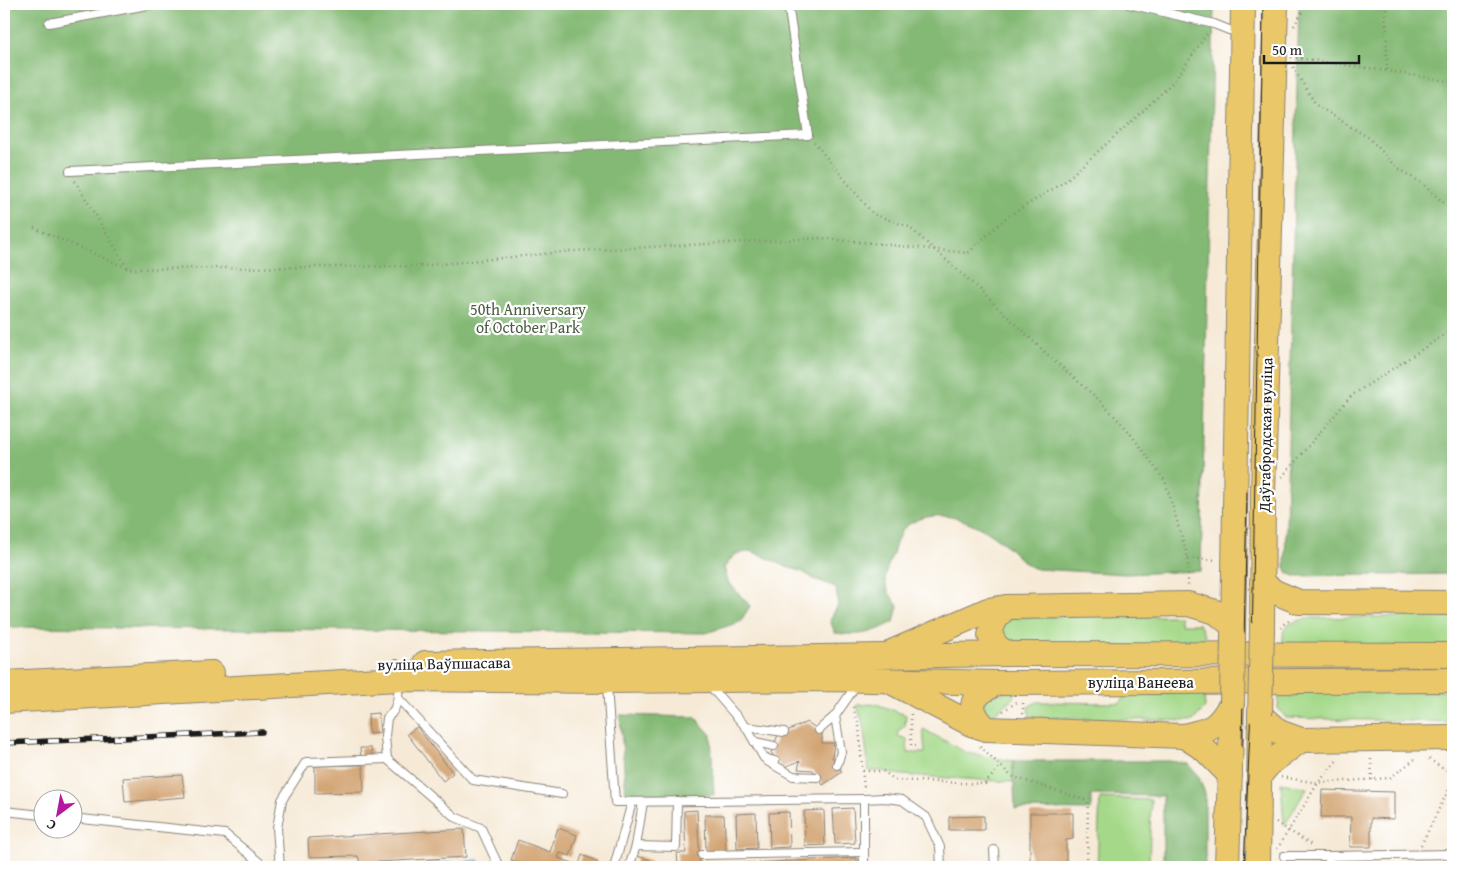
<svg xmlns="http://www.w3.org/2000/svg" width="1457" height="871" font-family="'Gentium Book Plus',serif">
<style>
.green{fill:#a5d989;stroke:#607a52}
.forest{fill:#84b975;stroke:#506a48}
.water{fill:#5eb2da;stroke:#3d677b}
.building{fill:#d3a574}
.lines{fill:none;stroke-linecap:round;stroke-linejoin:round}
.lane-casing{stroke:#89837a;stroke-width:10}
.primary-casing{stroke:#89837a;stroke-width:26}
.path{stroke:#89837a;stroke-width:2.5;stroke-dasharray:1 4;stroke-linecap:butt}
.lane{stroke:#fff;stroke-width:8}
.primary{stroke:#eac769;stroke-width:24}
.tram{stroke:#1c1c1c;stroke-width:1}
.rail-casing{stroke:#1c1c1c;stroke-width:5.5}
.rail{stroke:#fff;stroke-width:4;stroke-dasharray:11;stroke-linecap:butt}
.primary-bridge-casing{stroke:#89837a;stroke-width:26;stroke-linecap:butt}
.primary-bridge{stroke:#eac769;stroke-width:24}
.labels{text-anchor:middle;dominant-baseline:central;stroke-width:4.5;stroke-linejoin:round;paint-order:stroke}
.park-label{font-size:16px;fill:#4c5e42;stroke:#fff}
.street-label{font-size:16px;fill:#1c1c1c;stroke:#fff}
</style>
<rect width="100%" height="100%" fill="#fff"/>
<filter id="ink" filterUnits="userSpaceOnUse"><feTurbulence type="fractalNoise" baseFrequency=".02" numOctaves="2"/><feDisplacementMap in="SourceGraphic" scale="10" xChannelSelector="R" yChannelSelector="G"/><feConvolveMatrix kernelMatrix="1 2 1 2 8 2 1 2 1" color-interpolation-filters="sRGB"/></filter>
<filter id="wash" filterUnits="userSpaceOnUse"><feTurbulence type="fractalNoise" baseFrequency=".0096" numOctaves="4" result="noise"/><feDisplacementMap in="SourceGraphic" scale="20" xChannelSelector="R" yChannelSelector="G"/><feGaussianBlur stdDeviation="1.12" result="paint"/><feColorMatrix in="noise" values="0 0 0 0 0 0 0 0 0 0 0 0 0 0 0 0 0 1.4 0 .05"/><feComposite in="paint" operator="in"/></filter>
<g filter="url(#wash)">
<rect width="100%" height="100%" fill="#f6ead7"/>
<g class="green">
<path d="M1179,616L1181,624H1199L1205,635L1204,647L1008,646L998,626L1006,617Z"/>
<path d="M1453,616V646L1284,648C1279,625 1289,623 1309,618Z"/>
<path d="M1015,691L1014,698L995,713L986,717L983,696Z"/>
<path d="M1279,691H1453V722L1286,718L1278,708Z"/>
<path d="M1204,693L1205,708L1193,721L1030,717L1028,707L1037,702L1120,703L1127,694Z"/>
<path d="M876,704L906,715L905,726L898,731V736L907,739L908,753H925L923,729L967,753L1013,761V782L901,775L883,771H869L863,724L857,705Z"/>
<path d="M1281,783L1307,788L1284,826Z"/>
<path d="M1100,798L1151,800L1149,867H1097Z"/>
</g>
<g class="forest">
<path d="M4,4H1214L1201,571L1125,574L1037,569C1023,565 1013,550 1001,541C977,524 945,507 915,521C910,523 904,527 901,532C896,541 894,552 890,561C881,581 886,590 898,606L894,622C870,634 861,636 835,633L830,620L838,605L836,587L814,579L803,572L785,566L751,551L734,555L724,568L728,582L750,606L740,622L706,633L4,627Z"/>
<path d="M1299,4H1453V574L1295,576L1288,573L1285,567Z"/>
<path d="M620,715L695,717L711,735L714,795H626Z"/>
<path d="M1013,761H1170L1188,764L1198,776L1205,793V867H1163V796L1091,795V810L1015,809Z"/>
</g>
<path class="water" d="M479,860V867H425V864Z"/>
<g id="blocks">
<g class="building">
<path d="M378,713L380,733L369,734L368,714Z"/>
<path d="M807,722L822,732V743H834L832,757L842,772L823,785L813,770L798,769L800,761L781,768L771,752L778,735Z"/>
<path d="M417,727L453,773L443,781L407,734Z"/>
<path d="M360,748H371L372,756L361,757Z"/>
<path d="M363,765L364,792L315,793V766Z"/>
<path d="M182,775L185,797L125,802L123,778Z"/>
<path d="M1322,790L1394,792V819L1371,818V847H1350L1351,817H1321Z"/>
<path d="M853,808L855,843L835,844L833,809Z"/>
<path d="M697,810L700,865L857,858V867H668V866L678,865L677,853H686L684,811Z"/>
<path d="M824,810L825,845L805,846L804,811Z"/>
<path d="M789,812L790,847L770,848L769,813Z"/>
<path d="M756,813L757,848L737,849L736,814Z"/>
<path d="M1030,813H1073V839L1066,840V867H1030Z"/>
<path d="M705,815H724L726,850L706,851Z"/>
<path d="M984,816V830H949V817Z"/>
<path d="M558,828L577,835L570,856L560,853L558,858L579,865L582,855L597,861L595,867H532L511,860L518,840L550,852Z"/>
<path d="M464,829L466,857L360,863L358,856L309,857L308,838Z"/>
<path d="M637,856L650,860L649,867H634Z"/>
</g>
</g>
</g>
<g filter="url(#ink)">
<use href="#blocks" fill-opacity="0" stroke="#89837a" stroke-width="1"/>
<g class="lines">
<defs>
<g id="lane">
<path d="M1129,4L1214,24L1229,30L1239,31"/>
<path d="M49,23L153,4"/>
<path d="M70,171L808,135L788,4"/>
<path d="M607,685L615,802L864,799V867"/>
<path d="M709,685L746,727L764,758L775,761"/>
<path d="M398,698L473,780L562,794"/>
<path d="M835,716L841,752L837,765"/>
<path d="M746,727L784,732"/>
<path d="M819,730L835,716L857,684"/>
<path d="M755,742L774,746"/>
<path d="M387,759L455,817L481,828L499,867"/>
<path d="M767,761L793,776L817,777"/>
<path d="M864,799L884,798L902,800L926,817L940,847L941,867"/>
<path d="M643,802L636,846L676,847L677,801"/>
<path d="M4,811L42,815"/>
<path d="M72,818L225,834L265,867"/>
<path d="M994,850L995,867"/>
<path d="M702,855L863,852"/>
<path d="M1284,856H1329"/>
<path d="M280,867L277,828L282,800L306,762L387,759L385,736L387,718C403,705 398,682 396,664"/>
<path d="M614,867L632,802"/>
<path d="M629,867L636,846"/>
<path d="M1329,867V856L1453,854"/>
</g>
<g id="primary">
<path d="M1262,583L1275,592L1299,602L1453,603"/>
<path d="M1007,607C997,615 992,623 990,636L998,648L1010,654"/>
<path d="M1262,630L1263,494L1276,4"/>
<path d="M1233,636L1243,4"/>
<path d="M894,651L988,610L1007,607L1188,604L1216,612L1233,626"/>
<path d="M425,663L1010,654L1453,655"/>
<path d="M4,683L212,673"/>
<path d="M893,683L971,724L987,729L1184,736C1213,729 1216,729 1232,703"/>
<path d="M4,701L398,679L607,681L828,679L997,683L1453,680"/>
<path d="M1260,715L1279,732L1301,740L1453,738"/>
<path d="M987,729C964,707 971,696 997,683"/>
<path d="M1184,736L1204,749L1230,775"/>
<path d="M1259,776L1270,763L1301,740"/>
<path d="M1227,867L1232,703"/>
<path d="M1258,867L1260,715"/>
</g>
</defs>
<use href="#lane" class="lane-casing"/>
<use href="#primary" class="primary-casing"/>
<g class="path">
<path d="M1386,4L1387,71"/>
<path d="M1294,26L1307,4"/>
<path d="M1291,57L1387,71L1453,82"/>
<path d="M1293,67L1316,105L1369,138L1398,168L1423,184L1453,211"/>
<path d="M814,142L873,214L909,227L971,282L1049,356L1098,399L1127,429L1165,481L1188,558V586"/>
<path d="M75,181L128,269L421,266L573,251L822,238L968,253L1007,217L1064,182L1142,112L1175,80L1209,31"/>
<path d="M34,228L127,268"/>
<path d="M1282,477L1351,396L1453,329"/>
<path d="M1188,558L1216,560"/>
<path d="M1281,628L1282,625L1292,619"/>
<path d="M853,707L859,726L864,791"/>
<path d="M1003,711L1017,702"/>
<path d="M911,714V745L919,746"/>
<path d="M1023,714V700"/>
<path d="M980,746L1011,776L1088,801L1087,867"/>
<path d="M1371,759L1372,780"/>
<path d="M1429,759L1453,775"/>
<path d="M863,771H883L895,780L985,784L1000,766"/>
<path d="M1281,777L1318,783L1338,759"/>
<path d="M1276,822L1313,846"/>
<path d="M1421,845L1453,781"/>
<path d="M1277,849L1318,783L1390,778L1415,759"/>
</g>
<use href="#lane" class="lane"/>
<use href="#primary" class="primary"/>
<g class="tram">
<path d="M1242,747L1247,492"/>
<path d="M1244,867L1251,707L1263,4"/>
</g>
<defs>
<path id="rail" d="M4,743L262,732"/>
</defs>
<use href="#rail" class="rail-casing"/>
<use href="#rail" class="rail"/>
<defs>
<g id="primary-bridge">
<path d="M1232,703L1233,636"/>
<path d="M1260,715L1262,630"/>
</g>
</defs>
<use href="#primary-bridge" class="primary-bridge-casing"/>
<use href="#primary-bridge" class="primary-bridge"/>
</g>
</g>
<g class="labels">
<g class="park-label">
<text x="528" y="309">50th Anniversary<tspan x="528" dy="18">of October Park</tspan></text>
</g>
<g class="street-label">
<text transform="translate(1265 435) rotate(-89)">Даўгабродская вуліца</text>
<text transform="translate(444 663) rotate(-1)">вуліца Ваўпшасава</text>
<text x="1141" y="682">вуліца Ванеева</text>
</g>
</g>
<rect width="1457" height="871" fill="none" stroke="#fff" stroke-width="20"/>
<g transform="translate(58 814) rotate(212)"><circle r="24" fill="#ffffff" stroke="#a4a4a4"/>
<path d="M0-4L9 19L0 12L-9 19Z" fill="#b5179e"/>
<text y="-8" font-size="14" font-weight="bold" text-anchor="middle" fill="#1c1c1c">С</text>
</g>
<path d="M1264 55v8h95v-8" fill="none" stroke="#1c1c1c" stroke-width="2.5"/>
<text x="1272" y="55" font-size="15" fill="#1c1c1c" stroke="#ffffff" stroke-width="4" paint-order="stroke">50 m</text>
</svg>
